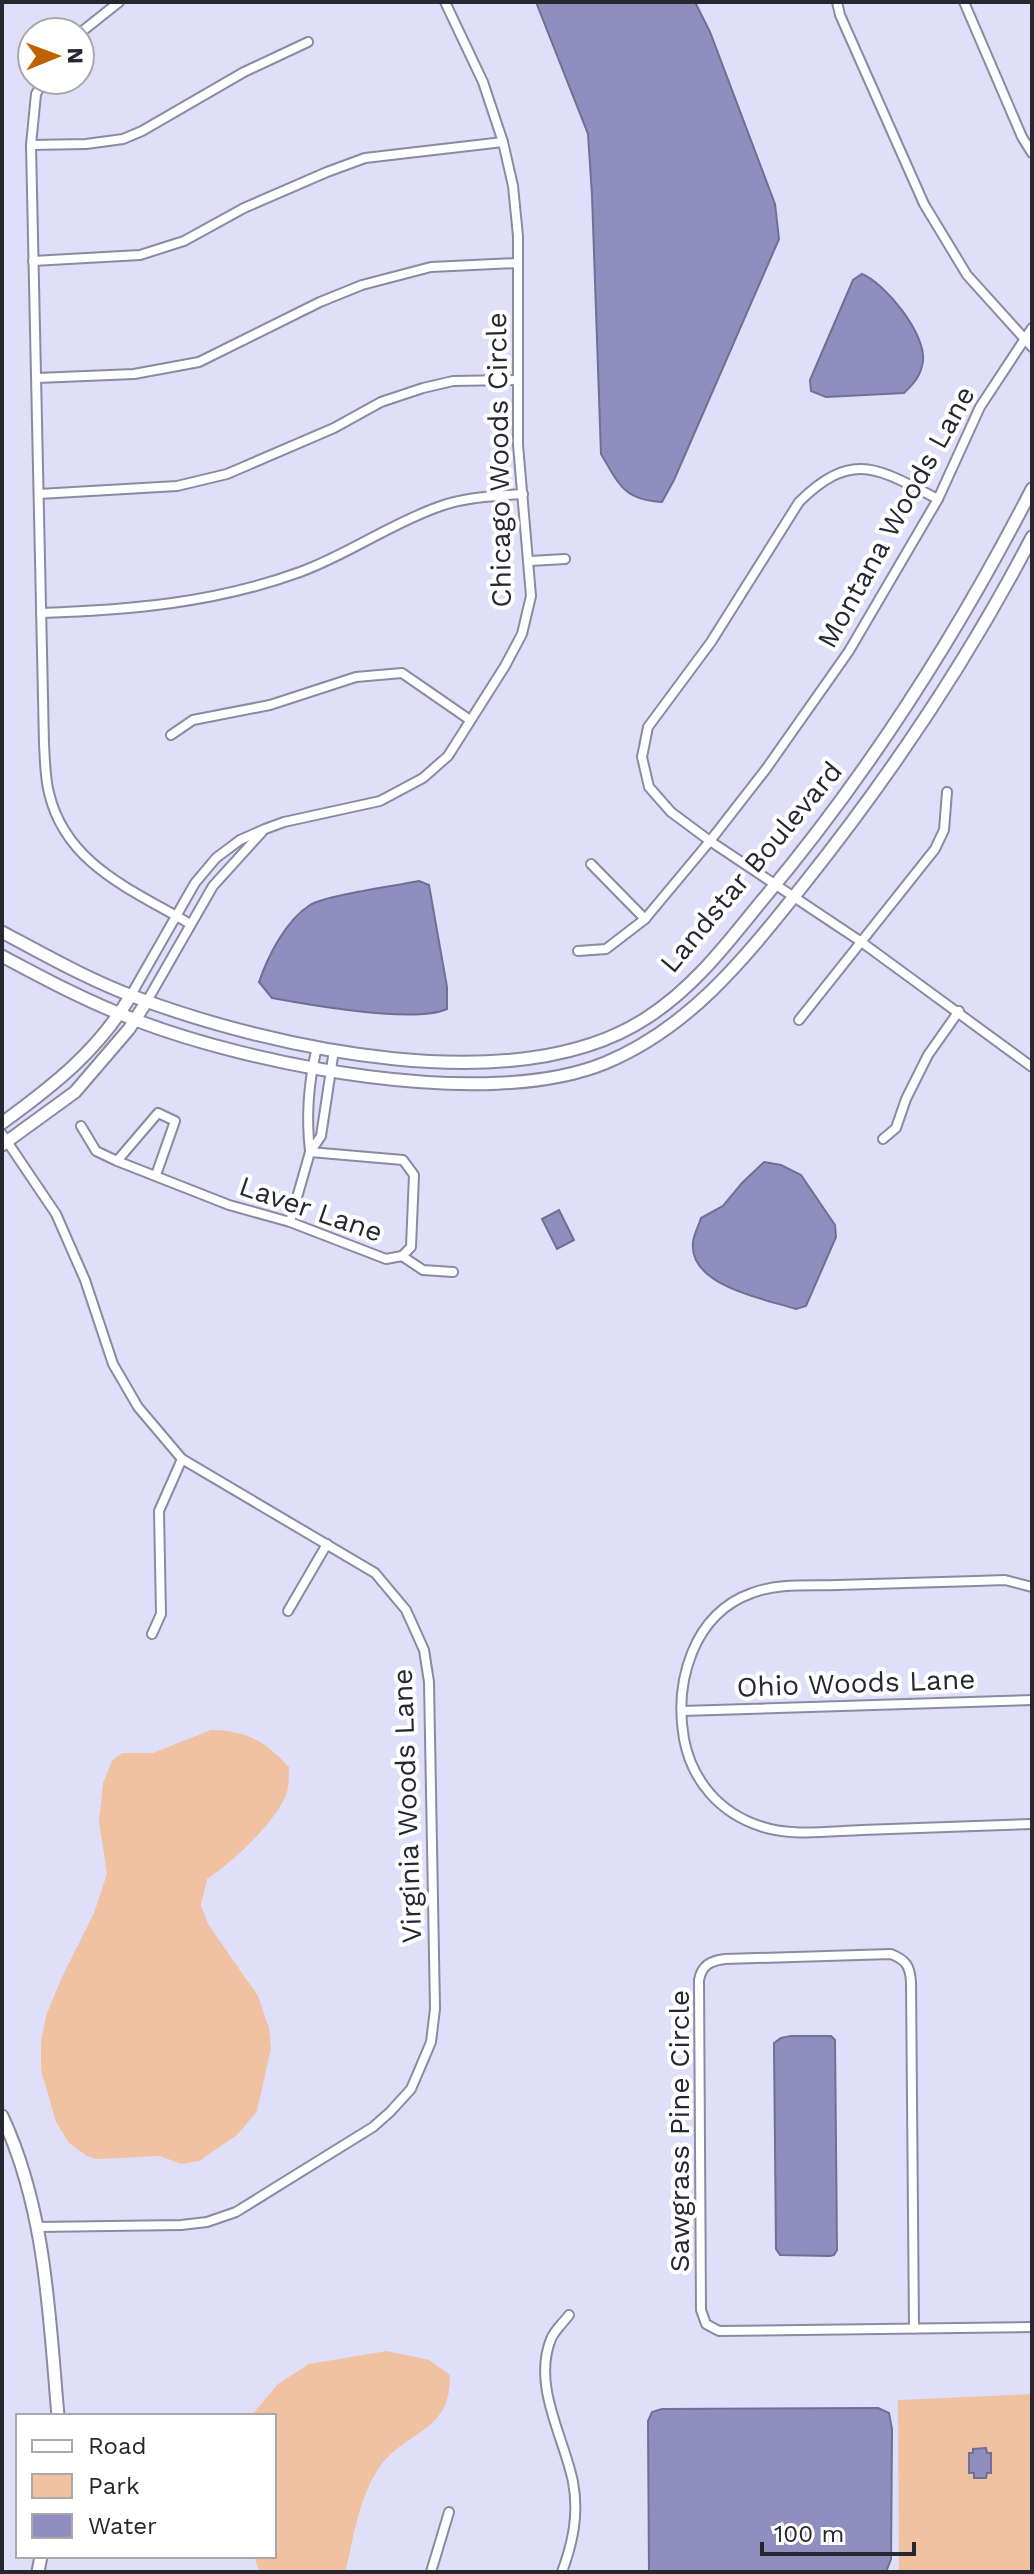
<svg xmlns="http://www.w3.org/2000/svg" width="1034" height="2574" font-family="'Work Sans',sans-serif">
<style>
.green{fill:#f0c2a1}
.water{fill:#8f8ebf;stroke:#706f94;stroke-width:2}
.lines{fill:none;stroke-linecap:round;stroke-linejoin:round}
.street-casing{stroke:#8a8aa2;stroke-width:12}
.secondary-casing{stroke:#8a8aa2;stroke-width:15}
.street{stroke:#fff;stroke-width:8}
.secondary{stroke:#fff;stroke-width:11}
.labels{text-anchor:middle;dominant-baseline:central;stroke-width:8;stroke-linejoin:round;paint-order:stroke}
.street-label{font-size:28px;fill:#272730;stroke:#fff}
</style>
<rect width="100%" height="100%" fill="#dfdff9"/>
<g class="green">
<path d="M211,1730C249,1731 264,1741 289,1767C289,1775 289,1785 287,1792C279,1819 231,1864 207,1879L201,1905L208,1924L258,1996L269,2028L271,2048L257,2111L237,2135L199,2161L181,2164L160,2156L97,2159L87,2156L69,2143L56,2122L41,2070V2041L46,2016L62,1977L94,1913L107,1874L99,1822L103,1783L112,1761L122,1753H153Z"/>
<path d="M387,2351L429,2360L450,2375C451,2432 409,2429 381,2465C359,2495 354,2537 345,2572H259L254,2556H274V2416H251L278,2384L309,2364Z"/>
<path d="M1032,2394V2572H899L898,2400Z"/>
</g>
<g class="water">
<path d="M536,2H695L710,32L775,204L779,239L674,480L662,502C623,500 619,484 601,454L592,195L588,134Z"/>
<path d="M862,274C886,284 926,334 923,361C921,376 914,383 904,393L826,397L811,391L810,380L853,280Z"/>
<path d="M419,881L429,885L447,987V1009C414,1024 310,1005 272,998L259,982C268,956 286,920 310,905C327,895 395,886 419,881Z"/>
<path d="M764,1162L781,1165L801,1175L835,1225L836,1237L806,1306L796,1309C765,1299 688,1286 693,1242C694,1234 699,1225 701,1218L723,1206L742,1183Z"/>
<path d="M559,1210L574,1240L557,1249L542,1219Z"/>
<path d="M791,2036H831L835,2040L837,2250L834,2255L830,2256L780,2255L776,2249L774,2043L781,2038Z"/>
<path d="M878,2408L889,2413L892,2429L891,2559L886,2572H649L648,2421L652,2412L662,2409Z"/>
<path d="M986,2448L987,2453H991V2473H987L986,2478H974V2473H969V2453H973V2449Z"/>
</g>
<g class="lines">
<defs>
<g id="street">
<path d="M837,2L840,15L924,204L967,275L1032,347"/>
<path d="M964,2L1022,137L1032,153"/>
<path d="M80,33L119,2"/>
<path d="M44,80L36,94L31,145L44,744C45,760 45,778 49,793C66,865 133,890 190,924"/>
<path d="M31,145L86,144L123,139L142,131L244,72L308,42"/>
<path d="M33,261L140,255L184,241L244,208L327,172L365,158L503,142"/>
<path d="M37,378L134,374L199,362L320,302L362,285L431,267L518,263"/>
<path d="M39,494L177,486L227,474L334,428L381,402L423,388L453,381L518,380"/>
<path d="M938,499C878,469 853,449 799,502L711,642L648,727L642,757L649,787L671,812L710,841L860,941L1032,1067"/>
<path d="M530,561L565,559"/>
<path d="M41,613C130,610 215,603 300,572C347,555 390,524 438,507C465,497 494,496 523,494"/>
<path d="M171,735L193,720L270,705L356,677L402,673L470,720"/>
<path d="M591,864L645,919"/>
<path d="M578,951L606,949L645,919L710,841L766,769L849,651L938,499L980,407L1032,328"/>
<path d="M131,995L195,883L216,858L240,840L265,829L284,822L380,801L423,778L448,756L505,666L522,634L531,596L518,445V236L513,186L503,142L483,82L445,2"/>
<path d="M147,1001L213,886L262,832"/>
<path d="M799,1020L935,849L944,830L947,792"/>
<path d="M81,1126L96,1151L117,1161L229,1205L290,1222L386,1259L402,1256L411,1247L414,1175L403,1160L310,1152"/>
<path d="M2,1134L56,1214L85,1280L113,1364L138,1407L182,1459L375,1573L406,1610L424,1650L429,1682L435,2009L431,2042L420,2068L411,2089L390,2112L373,2127L236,2212L207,2222L181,2225L38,2227"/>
<path d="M883,1139L896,1128L906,1099L928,1055L959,1011"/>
<path d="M310,1151C306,1117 309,1080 317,1047"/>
<path d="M117,1161L158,1113L175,1121L156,1175"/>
<path d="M290,1222L310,1152L321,1136L334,1050"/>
<path d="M402,1256L423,1270L453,1272"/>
<path d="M1032,1587L1005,1580L976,1581C930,1582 883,1584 837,1585C809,1586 778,1583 752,1593C693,1614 674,1682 684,1739C692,1781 720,1813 760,1826C791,1837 830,1831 862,1830C919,1828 975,1826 1032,1824"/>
<path d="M288,1611L327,1544"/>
<path d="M152,1634L161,1614L159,1511L182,1459"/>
<path d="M682,1711L1032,1700"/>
<path d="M914,2329L911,1982C910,1966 906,1960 891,1954L725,1959C710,1961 702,1965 699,1980L701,2310L706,2324L719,2331L1032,2327"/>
<path d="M431,2572L449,2512"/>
<path d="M562,2572C573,2542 579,2514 573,2482C564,2437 532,2386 551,2339C554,2331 563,2323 569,2315"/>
</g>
<g id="secondary">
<path d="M2,932C45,955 89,980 135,997C271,1048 518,1104 648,1017C694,987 726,945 760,903C867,776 956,637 1032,489"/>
<path d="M2,956C45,979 88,1002 133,1019C251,1065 486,1112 605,1063C692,1027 747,955 804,884C890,776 968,660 1032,537"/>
<path d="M2,1123C53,1086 99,1050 131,995"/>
<path d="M2,1145L75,1092L129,1029L147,1001"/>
<path d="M2,2116C46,2210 49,2314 58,2416"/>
<path d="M38,2572L41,2556"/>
</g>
</defs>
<use href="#street" class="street-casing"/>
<use href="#secondary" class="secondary-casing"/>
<use href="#street" class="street"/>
<use href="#secondary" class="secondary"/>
</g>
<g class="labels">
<g class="street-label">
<text transform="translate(499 460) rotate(-91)">Chicago Woods Circle</text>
<text transform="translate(896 517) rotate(-61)">Montana Woods Lane</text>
<text transform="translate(751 867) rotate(-50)">Landstar Boulevard</text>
<text transform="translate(311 1209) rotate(19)">Laver Lane</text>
<text transform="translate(856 1683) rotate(-2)">Ohio Woods Lane</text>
<text transform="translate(407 1806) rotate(-92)">Virginia Woods Lane</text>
<text transform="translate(679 2131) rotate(-90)">Sawgrass Pine Circle</text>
</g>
</g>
<rect width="1034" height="2574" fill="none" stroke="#272730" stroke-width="8"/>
<rect x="16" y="2414" width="260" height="144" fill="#ffffff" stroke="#a9a9ac" stroke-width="2"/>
<rect x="32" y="2440" width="40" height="12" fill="#ffffff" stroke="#a9a9ac" stroke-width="2"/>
<text x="88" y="2454" font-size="24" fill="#272730">Road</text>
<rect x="32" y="2474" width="40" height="24" fill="#f0c2a1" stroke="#a9a9ac" stroke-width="2"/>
<text x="88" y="2494" font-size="24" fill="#272730">Park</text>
<rect x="32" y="2514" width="40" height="24" fill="#8f8ebf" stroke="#a9a9ac" stroke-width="2"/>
<text x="88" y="2534" font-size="24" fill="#272730">Water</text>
<g transform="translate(56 56) rotate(89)"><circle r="38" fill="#ffffff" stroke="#a9a9ac" stroke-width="2"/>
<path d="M0-6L14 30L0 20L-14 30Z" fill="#bc6300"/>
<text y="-12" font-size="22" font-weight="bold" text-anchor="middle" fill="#272730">N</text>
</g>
<path d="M762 2542v12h152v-12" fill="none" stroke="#272730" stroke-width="4"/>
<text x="774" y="2542" font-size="24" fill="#272730" stroke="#ffffff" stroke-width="6" paint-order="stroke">100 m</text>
</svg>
